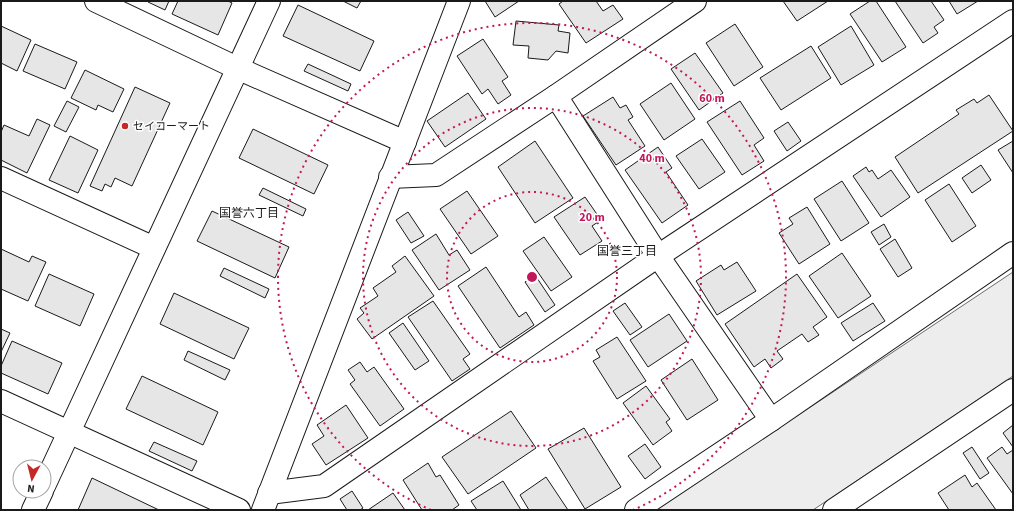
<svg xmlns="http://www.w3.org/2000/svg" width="1014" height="511" font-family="'Source Sans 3','Noto Sans JP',sans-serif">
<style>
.built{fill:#ededed;stroke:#6a6a6a}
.building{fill:#e6e6e6;stroke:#1a1a1a}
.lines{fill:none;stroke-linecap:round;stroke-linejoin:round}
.minor-casing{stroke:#1a1a1a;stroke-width:24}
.tertiary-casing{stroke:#1a1a1a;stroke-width:24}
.minor{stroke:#fff;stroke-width:22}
.tertiary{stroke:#fff;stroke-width:22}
.ring{fill:none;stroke:#c2185b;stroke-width:2;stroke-dasharray:2 4}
.poi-dot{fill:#c62828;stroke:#fff;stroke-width:1.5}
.labels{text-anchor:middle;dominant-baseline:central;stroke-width:3;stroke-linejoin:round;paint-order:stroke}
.poi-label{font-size:11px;fill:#1a1a1a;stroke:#fff;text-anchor:start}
.neighbourhood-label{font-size:12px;fill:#1a1a1a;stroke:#fff}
.centre{fill:#c2185b;stroke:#fff;stroke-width:2}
.ring-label{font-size:12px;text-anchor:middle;font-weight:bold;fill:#c2185b;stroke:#fff;stroke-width:3;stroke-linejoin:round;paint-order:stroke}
</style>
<rect width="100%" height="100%" fill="#fff"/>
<path class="built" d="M1013,272V376L813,510H656Z"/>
<g class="building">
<path d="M149,1H169L165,10L148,2Z"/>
<path d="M178,1H228L232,3L218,35L172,14Z"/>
<path d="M343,1H361L357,8Z"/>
<path d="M485,1H519L495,17Z"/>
<path d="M563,1H596L603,11L613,5L623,19L586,43L559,4Z"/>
<path d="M783,1H828L797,21Z"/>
<path d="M870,1H876L906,47L882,62L850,14Z"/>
<path d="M895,1H931L944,20L934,27L938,33L923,43Z"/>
<path d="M949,1H978L957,14Z"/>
<path d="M298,5L374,41L360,71L283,36Z"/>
<path d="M516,21L559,25L558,31L570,33L568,53L556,51L548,60L528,58L529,46L513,45Z"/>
<path d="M735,24L763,67L734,86L706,43Z"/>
<path d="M1,26L31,40L17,71L1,63Z"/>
<path d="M851,26L874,65L841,85L818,47Z"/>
<path d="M483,39L508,77L502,81L511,95L498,104L488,89L482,94L457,56Z"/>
<path d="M35,44L77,62L65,89L23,71Z"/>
<path d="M811,46L831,78L781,110L760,78Z"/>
<path d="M695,53L723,93L699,110L671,69Z"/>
<path d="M308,64L351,84L348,91L304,71Z"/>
<path d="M85,70L124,89L113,112L98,105L96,110L71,98Z"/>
<path d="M671,83L695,119L664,140L640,104Z"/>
<path d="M135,87L170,103L132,186L115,178L111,187L105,184L102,191L90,186Z"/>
<path d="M468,93L486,119L445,147L427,121Z"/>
<path d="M989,95L1013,131L918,193L895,157L959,114L956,110L974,99L977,103Z"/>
<path d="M613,97L620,108L626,105L633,117L628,120L645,146L616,165L583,116Z"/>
<path d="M67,101L79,107L66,132L54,126Z"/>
<path d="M740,101L764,138L754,145L764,161L742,175L707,122Z"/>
<path d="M37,119L50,125L27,173L1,160V132L4,125L29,136Z"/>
<path d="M788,122L801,141L787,151L774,131Z"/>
<path d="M253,129L328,165L314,194L239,158Z"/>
<path d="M70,136L98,150L78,193L49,180Z"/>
<path d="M702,139L725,172L699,189L676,156Z"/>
<path d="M535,141L573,198L535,223L498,167Z"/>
<path d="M1013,141V173L998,150Z"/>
<path d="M658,147L672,168L666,172L688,205L662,223L625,170Z"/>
<path d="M981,165L991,180L972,193L962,178Z"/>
<path d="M866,167L869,172L872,170L878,179L891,170L910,197L881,217L853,176Z"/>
<path d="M842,181L869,223L841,241L814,199Z"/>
<path d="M949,184L976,226L952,242L925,200Z"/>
<path d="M263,188L306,209L303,216L259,195Z"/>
<path d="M467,191L498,236L471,254L440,209Z"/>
<path d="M585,197L601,220L592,226L602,241L580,255L554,217Z"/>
<path d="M807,207L830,244L799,264L779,233L793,224L789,218Z"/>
<path d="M212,211L289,247L275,278L197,241Z"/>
<path d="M408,212L424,236L411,243L396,220Z"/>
<path d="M884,224L891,237L879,245L871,232Z"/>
<path d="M436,234L449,255L457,250L470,270L439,290L412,250Z"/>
<path d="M544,237L572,277L551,291L523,251Z"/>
<path d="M895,239L912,268L898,277L880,249Z"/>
<path d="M1,249L29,262L32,256L46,262L28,301L1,289Z"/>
<path d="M842,253L871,296L838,318L809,276Z"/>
<path d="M405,256L434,296L372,339L357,319L364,313L360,308L378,296L373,288L396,272L392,266Z"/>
<path d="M737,262L756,291L717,315L696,281L721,265L724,270Z"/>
<path d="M486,267L519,317L526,312L534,325L500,348L458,286Z"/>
<path d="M224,268L269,289L265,298L220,276Z"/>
<path d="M49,274L94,294L80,326L35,306Z"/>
<path d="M797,274L827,317L813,327L819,335L808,342L802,334L777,351L783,359L771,368L765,359L754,367L725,324Z"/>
<path d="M535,275L555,305L545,312L525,282Z"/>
<path d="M174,293L249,328L234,359L160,324Z"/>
<path d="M433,301L470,354L463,359L470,369L452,381L408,317Z"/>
<path d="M625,303L642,327L630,335L613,311Z"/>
<path d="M873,303L885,321L853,341L841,323Z"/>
<path d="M669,314L687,341L648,367L630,340Z"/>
<path d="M403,323L429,361L415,370L389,333Z"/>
<path d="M1,329L10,333L1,352Z"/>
<path d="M617,337L646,381L617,399L593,361L600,357L596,350Z"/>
<path d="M12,341L62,363L48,394L1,373V366Z"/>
<path d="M188,351L230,370L225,380L184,360Z"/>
<path d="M692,359L718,400L687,420L661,380Z"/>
<path d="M360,362L367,372L374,367L404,409L380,426L350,384L355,380L348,370Z"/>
<path d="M142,376L218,412L203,445L126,409Z"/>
<path d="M646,386L670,419L666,422L672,431L653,445L623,403Z"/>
<path d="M346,405L368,438L326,465L312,444L324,436L317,425Z"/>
<path d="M511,411L536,448L468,494L442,457Z"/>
<path d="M1013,425V447L1003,433Z"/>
<path d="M584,428L621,487L585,509L548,449Z"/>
<path d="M154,442L197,461L192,471L149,451Z"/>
<path d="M645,444L661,467L645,479L628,456Z"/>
<path d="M972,447L989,473L980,479L963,453Z"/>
<path d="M1002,447L1007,454L1013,450V494L987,458Z"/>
<path d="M428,463L436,477L440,475L459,505L452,510H422L403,480Z"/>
<path d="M965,475L972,487L977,483L996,510H949L938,493Z"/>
<path d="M546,477L568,510H529L520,495Z"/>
<path d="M92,478L159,510H78Z"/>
<path d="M503,481L521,510H477L471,501Z"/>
<path d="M352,491L363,508L360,510H347L340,499Z"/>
<path d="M393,493L405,510H368Z"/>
</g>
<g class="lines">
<defs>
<g id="minor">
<path d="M96,1L237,68L405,142"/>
<path d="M556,96L658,256L771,420"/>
<path d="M390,177L436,175L556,96L695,1"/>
<path d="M1,178L154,248"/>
<path d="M1,401L239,510"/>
<path d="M269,493L324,486L658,256L1013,21"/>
<path d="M263,510L459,1"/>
<path d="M636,510L771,420L1013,253"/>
<path d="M834,510L1013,390"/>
</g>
<g id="tertiary">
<path d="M44,486L269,1"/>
<path d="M33,510L42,491"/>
</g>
</defs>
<use href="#minor" class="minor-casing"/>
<use href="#tertiary" class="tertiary-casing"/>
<use href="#minor" class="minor"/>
<use href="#tertiary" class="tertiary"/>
</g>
<g class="ring">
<circle cx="532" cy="277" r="85"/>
<circle cx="532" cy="277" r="169"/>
<path d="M431 510A254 254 0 1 1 633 510"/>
</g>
<circle class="poi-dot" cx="125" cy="126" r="4"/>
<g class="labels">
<g class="poi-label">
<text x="133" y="126">セイコーマート</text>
</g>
<g class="neighbourhood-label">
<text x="249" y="213">国誉六丁目</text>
<text x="627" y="251">国誉三丁目</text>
</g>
</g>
<circle cx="532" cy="277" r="6" class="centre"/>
<g class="ring-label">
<text x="712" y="102">60 m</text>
<text x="652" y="162">40 m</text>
<text x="592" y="221">20 m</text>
</g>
<rect width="1014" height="511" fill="none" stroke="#1a1a1a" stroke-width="4"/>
<g transform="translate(32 479) rotate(187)"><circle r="19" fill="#ffffff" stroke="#a3a3a3"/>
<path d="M0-3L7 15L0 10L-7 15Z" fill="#c62828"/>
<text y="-6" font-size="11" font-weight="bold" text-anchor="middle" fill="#1a1a1a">N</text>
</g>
</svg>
